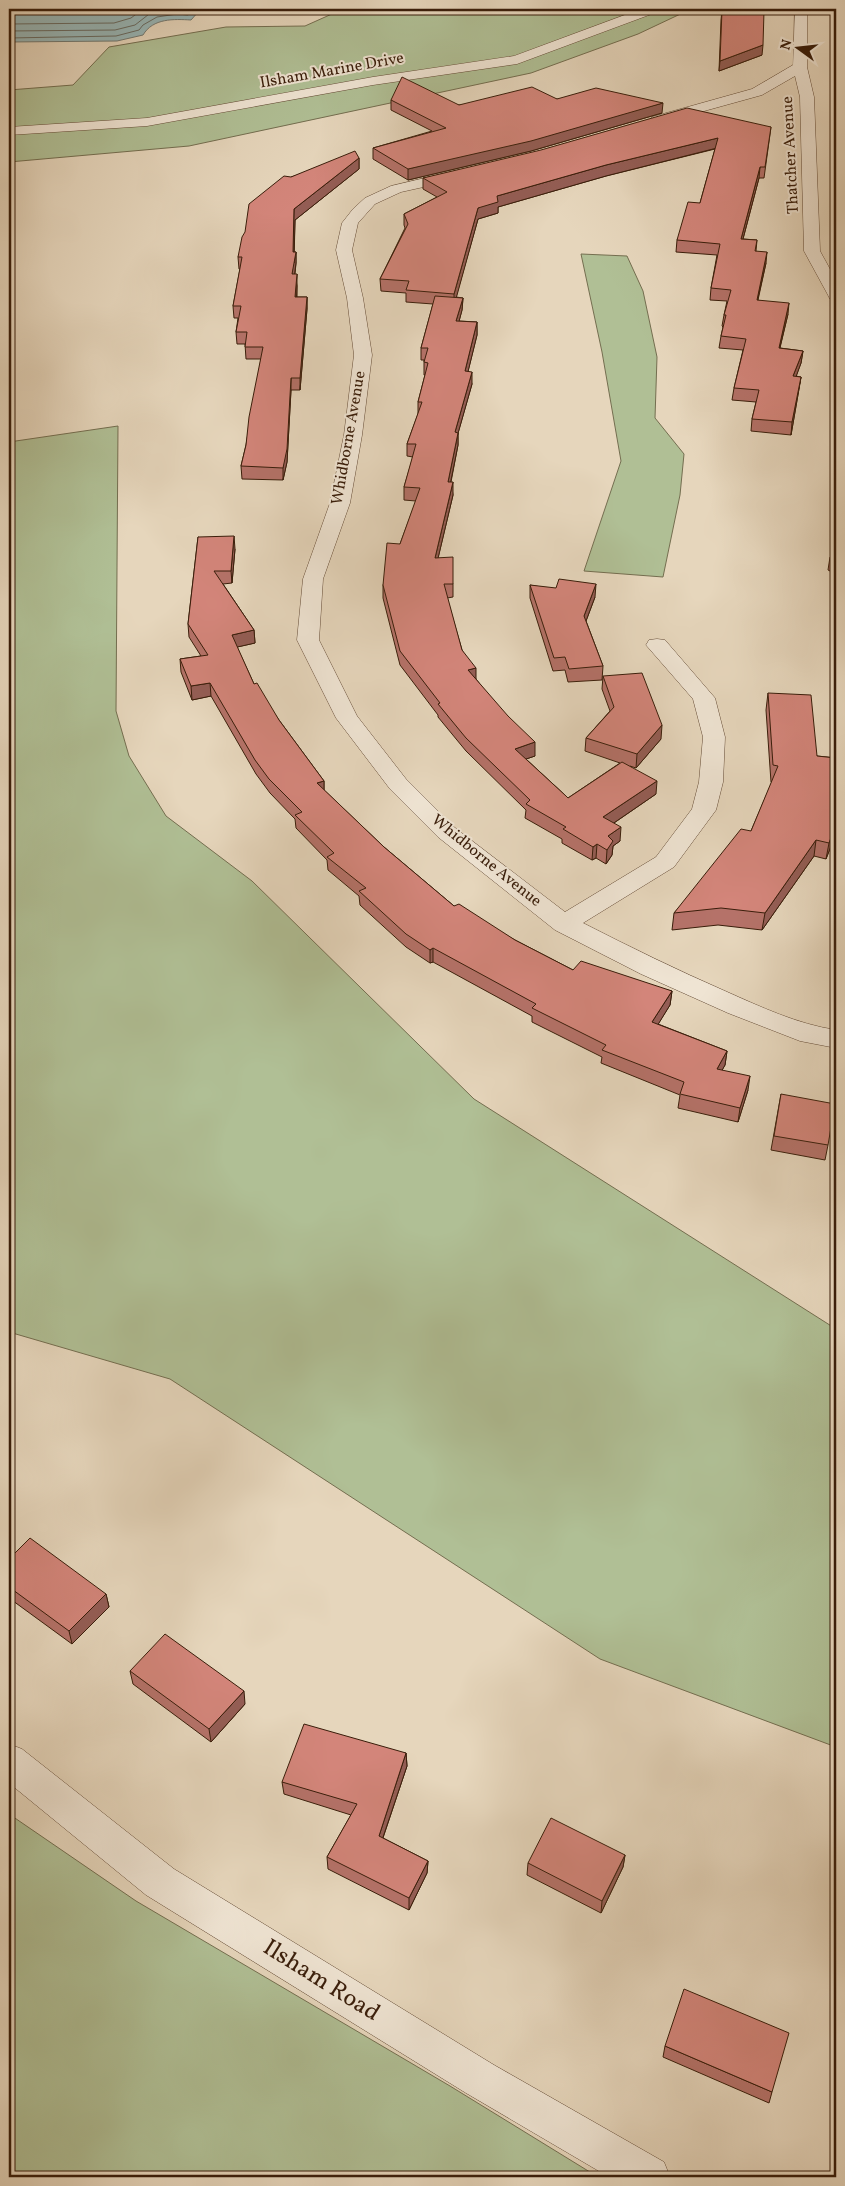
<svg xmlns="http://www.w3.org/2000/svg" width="845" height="2186" font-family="Vollkorn,serif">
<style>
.green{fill:#b0bf95;stroke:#746e50}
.water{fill:#98b7b8;stroke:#727972}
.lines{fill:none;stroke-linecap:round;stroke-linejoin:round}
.shore{stroke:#686a61;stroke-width:1}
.minor-casing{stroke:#644b36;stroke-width:1}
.tertiary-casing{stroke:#644b36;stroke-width:1}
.minor{fill:#efe4d3;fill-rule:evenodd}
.tertiary{fill:#efe4d3;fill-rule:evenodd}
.wall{fill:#b57269;stroke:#391d0a}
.shaded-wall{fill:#945d55;stroke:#391d0a}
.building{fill:#d3857a;stroke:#391d0a}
.labels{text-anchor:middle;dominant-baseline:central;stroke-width:4;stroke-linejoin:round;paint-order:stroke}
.far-street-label{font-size:16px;fill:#391d0a;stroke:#efe4d3}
.near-street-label{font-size:24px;fill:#391d0a;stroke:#efe4d3}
</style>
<rect width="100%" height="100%" fill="#e6d6bc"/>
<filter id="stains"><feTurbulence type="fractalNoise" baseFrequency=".004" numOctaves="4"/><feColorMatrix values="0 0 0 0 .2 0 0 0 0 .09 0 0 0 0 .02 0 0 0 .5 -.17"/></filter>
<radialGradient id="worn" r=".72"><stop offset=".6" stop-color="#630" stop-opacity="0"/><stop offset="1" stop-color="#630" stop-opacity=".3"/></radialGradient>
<g class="green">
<path d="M343,9H691L638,34L531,73L189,146L9,162V90L73,85L109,47L226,27L305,26Z"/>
<path d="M581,254L627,256L643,291L657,357L655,418L684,454L680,495L663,577L584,571L621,461L602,352Z"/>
<path d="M118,426L116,711L129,756L166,816L252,881L474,1099L836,1329V1747L600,1659L170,1379L9,1332V442Z"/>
<path d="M9,1814L136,1901L450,2086L598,2177H9Z"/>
</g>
<path class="water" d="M9,9H213L199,11L191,20C174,19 153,18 143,35L117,41L9,42Z"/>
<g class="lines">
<g class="shore">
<path d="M9,24L114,23L131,18L143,9"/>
<path d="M9,31L115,30L135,25L153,11L169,9"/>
<path d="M9,38L116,36L139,30L143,25L157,17L177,14L188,15L195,9"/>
</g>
<defs>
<g id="minor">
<path d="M795,9H807V67L814,97L820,251L836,280V300L830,299L828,295L804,251L800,97L795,76L762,95L657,124L650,120L652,117L752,89L793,65Z"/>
<path d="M459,170L464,172L467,175L464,178L401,192L375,204L358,223L352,250L363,298L372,355L362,435L350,503L323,579L319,640L357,716L406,779L454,827L565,912L656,857L692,809L699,782L703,737L693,699L646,645L649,640L657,639L665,640L715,698L725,737L723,782L716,810L674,867L583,923C630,947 677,970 725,991C761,1007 797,1024 836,1030V1048L800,1041L728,1013L641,974L555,930L438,837L390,789L336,718L297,640L303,579L330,503L344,435L354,355L347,298L336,250L342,223L353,209L365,198L391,186Z"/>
</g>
<g id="tertiary">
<path d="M641,9H658L657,12L517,64L373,85L147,126L9,135V127L147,118L373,77L514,56Z"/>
<path d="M9,1744L22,1749L174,1869L494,2065L664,2162L670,2177H609L466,2093L146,1895L9,1783Z"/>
</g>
</defs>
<use href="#minor" class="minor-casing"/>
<use href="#tertiary" class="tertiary-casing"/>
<use href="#minor" class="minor"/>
<use href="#tertiary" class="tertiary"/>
</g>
<g class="wall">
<path d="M722,10L762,55L719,71L721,20Z"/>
<path d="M557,99L662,113L531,151L408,180L373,159V148L432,131L391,110V100L459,105Z"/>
<path d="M771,127L764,178H759L743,239L757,240L756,251L766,263L758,300L788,314L780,348L803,351L801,363L796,376L801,377L791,435L751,431L752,419L756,402L732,400L734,388L743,350L719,348L721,336L723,327L722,326L724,315L727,301L710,300L711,288L717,255L676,252L677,240L700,203L715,149L606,176L498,207V213L478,219L456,297L463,298L462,310L459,321L477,322V335L468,371L472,384L458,433V445L451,482L453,495L438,558L453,584V597L447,598L462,650L476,679L535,756L526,759L566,796L568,798L620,763L585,751L586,738L610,711L602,689L603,676L661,739L636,768L630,766L656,794L614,823L620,841L613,846L612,855L606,864L596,858L592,860L562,843V839L525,818L526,810L466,751L438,717V715L400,665L383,598V585L400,544L416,501L404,500V487L413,457L407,456V444L418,414V402L425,375H424V360H421V348L433,304L406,302V293L381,291L380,279L405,228L404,225V214L437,197L423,189V178Z"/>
<path d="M359,158V169L295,220L294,252H296V263L295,274L297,286V297H307V309L300,390H291L287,462L283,480L242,479L241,466L246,445L261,359H246L245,344H237L236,332L238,318H234L233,306L240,269H239L238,257L291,177Z"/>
<path d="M198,537L235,549L232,583L223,584L254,630L255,643L237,647L254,684L279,720L324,781V790L384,847L454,906L515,940L573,970L672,991L670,1005L658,1024L727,1051L725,1065L722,1070L748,1090L738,1122L678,1108L680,1095L601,1063L602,1057L532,1022V1016L433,962L430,963L406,947L360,905L359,896L328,870L327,860L296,828L295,819L270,793L256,774L211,696L192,700L181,672L180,659L201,656L189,637L188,624Z"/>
<path d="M836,554V574L828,570L830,557Z"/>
<path d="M530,585L595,597L586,621L603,666L602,680L568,682L565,670L553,671L530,598Z"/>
<path d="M768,693L817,756L836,758V833L826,859L814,856L762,930L718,925L672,930L674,913L751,831L772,782H771L766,710Z"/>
<path d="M836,970V985L834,983Z"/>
<path d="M781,1094L828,1145L825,1160L771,1150Z"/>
<path d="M9,1559L106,1594L109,1607L72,1644L9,1598Z"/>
<path d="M130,1671L245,1704L211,1742L133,1684Z"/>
<path d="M406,1753L407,1766L383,1838L428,1861L427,1873L409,1910L328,1869L327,1857L351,1815L284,1794L282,1782Z"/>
<path d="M625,1855L623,1867L601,1913L527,1875L528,1863Z"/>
<path d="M665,2046L772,2092L769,2103L663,2057Z"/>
</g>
<g class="shaded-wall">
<path d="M763,45L762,55L719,71L720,61Z"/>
<path d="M663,103L662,113L531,151L408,180V169Z"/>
<path d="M718,138L717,148L606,176L498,207V213L478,219L454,306V294L478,208L497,196L606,165Z"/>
<path d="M359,158V169L295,220L294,263L296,252V263L293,286L292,274L293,252L294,209Z"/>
<path d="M760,167L759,178L740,250L741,239Z"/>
<path d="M767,252L766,263L755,311L757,300Z"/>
<path d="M297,274V286L296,309L295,297Z"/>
<path d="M307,297V309L300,390V378Z"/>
<path d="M463,298L462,310L456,333V321Z"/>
<path d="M789,303L788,314L777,359L779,348Z"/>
<path d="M477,322V335L465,384V371Z"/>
<path d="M803,351L801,363L792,388L793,376Z"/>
<path d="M472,372V384L455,444V432Z"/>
<path d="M801,377L799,389L791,435L792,422Z"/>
<path d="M291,378V390L287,462L283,480V468Z"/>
<path d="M458,433V445L448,495V482Z"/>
<path d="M453,482V495L435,571V558Z"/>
<path d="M234,536L235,549L232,583L231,571Z"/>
<path d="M596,584L595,597L583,629L584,616Z"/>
<path d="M254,630L255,643L233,648L232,635Z"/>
<path d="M476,668V681L468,670Z"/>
<path d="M210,683L211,696L192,700L191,686Z"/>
<path d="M662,725L661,739L636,768L637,754Z"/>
<path d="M535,742V756L514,763L515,749Z"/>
<path d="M324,781V794L317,783Z"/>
<path d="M657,781L656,794L602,831L603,817Z"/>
<path d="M836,824V833L826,859L829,843Z"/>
<path d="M621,827L620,841L613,846L612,855L606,864L608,836Z"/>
<path d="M816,840L814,856L762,930L765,913Z"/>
<path d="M597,844L596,858L592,860L593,847Z"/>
<path d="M433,948V962L430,963V950Z"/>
<path d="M672,991L670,1005L651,1036L652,1022Z"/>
<path d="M727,1051L725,1065L715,1083L717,1069Z"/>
<path d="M750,1076L748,1090L738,1122L740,1108Z"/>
<path d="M106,1594L109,1607L72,1644L69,1631Z"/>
<path d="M244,1691L245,1704L211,1742L209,1729Z"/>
<path d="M406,1753L407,1766L379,1849V1836Z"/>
<path d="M625,1855L623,1867L601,1913L602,1901Z"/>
<path d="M428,1861L427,1873L409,1910V1898Z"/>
</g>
<g class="building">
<path d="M722,10L764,11L763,45L720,61Z"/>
<path d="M402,77L459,105L532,87L557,99L596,88L663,103L531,141L408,169L373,148L446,128L391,100Z"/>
<path d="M687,108L771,127L765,167H760L741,239L757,240L755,251L767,252L757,300L789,303L779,348L803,351L793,376L801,377L792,422L752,419L759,390L734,388L746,339L721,336L726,315H724L731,290L711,288L720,244L677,240L688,202L700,203L718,138L606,165L497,196L498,202L478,208L454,294L406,290L409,281L380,279L408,224L404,214L447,192L423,178L541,150Z"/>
<path d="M355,151L359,158L294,209L293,252H296L292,274H297L295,297H307L300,378H291L287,449L283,468L241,466L246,445L249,417L263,347H245L247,332H236L241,306H233L242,257H238L242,237L245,232L249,204L284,176L291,177Z"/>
<path d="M435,296L463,298L456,321L477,322L465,371L472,372L455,432L458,433L448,482H453L435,558L453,557V584H444L462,650L476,668L468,670L508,716L535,742L515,749L566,796L568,798L622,762L657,781L603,817L621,827L608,836L613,841L607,850L597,844L593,847L563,829L566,827L526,804L530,800L466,738L438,704L440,703L400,651L383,585L387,543L400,544L420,488L404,487L416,444H407L422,402H418L428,363L424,362L428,348H421Z"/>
<path d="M234,536L231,571H214L254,630L232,635L254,684L257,683L279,720L324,781L317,783L384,847L454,906L459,904L515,940L573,970L581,961L672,991L652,1022L727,1051L717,1069L750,1076L740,1108L680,1094L684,1082L602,1050L606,1045L532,1008L536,1004L433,948L430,950L406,934L359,891L366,888L327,857L334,853L295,815L302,812L269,779L255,760L210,683L191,686L180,659L208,655L188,624L198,537Z"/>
<path d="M836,554V560L830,557Z"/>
<path d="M559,579L596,584L584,616L603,666L569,669L565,657L554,658L530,585L556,588Z"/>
<path d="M642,673L662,725L637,754L586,738L614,707L603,676Z"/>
<path d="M768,693L811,695L817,756L836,758V824L829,843L816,840L765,913L721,908L674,913L741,829L751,831L778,766L773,765Z"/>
<path d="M781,1094L835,1104L828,1145L774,1136Z"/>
<path d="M30,1538L106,1594L69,1631L9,1587V1559Z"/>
<path d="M165,1634L244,1691L209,1729L130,1671Z"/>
<path d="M304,1724L406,1753L379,1836L428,1861L409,1898L327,1857L357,1804L282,1782Z"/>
<path d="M551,1818L625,1855L602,1901L528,1863Z"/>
<path d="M684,1989L789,2033L772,2092L665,2046Z"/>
</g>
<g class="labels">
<g class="far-street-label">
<text transform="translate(332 71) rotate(-10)">Ilsham Marine Drive</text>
<text transform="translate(791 155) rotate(-93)">Thatcher Avenue</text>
<text transform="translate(349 438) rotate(-80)">Whidborne Avenue</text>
<text transform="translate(486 861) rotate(39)">Whidborne Avenue</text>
</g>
<g class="near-street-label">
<text transform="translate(321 1981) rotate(32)">Ilsham Road</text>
</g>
</g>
<rect width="845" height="2186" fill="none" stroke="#e6d6bc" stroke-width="30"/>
<rect x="10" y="10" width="825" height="2166" fill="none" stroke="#391d0a" stroke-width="2.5"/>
<rect x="15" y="15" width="815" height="2156" fill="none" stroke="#391d0a"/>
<g transform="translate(798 48) rotate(285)" stroke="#efe4d3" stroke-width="4" paint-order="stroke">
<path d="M0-4L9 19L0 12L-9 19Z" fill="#391d0a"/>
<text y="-8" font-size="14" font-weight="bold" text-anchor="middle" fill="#391d0a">N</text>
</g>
<rect width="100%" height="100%" filter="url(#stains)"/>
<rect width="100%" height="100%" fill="url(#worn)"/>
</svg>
